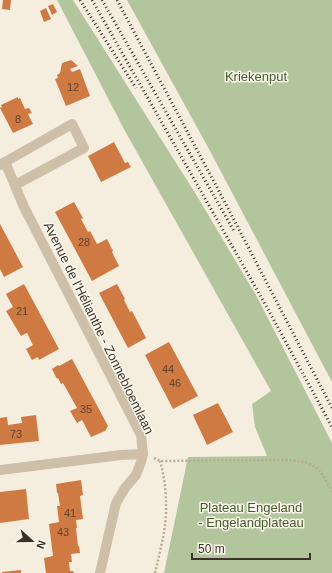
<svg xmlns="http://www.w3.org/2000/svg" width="332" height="573" font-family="Arial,sans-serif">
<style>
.green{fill:#b2c59d}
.building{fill:#cf7943}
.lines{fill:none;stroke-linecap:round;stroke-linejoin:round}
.path{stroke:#baaa93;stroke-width:2.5;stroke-dasharray:2 2;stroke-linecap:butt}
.minor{stroke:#cebfa9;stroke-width:10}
.rail{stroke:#3b3129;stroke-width:3;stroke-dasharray:1 3;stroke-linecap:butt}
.labels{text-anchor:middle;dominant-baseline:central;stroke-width:3;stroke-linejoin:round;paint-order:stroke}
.number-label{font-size:11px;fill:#604330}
.park-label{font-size:13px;fill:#435b2b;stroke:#fbf7ec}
.street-label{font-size:13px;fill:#3b3129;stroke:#fbf7ec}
</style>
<rect width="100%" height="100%" fill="#f5eedf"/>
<g class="green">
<path d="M57,0H73L197,196L257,297L332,443V573H164L188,457L267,456L255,427L252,404L271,391L125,131Z"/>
<path d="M127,0H332V382L210,151Z"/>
</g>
<g class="building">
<path d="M3,0H11L10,10L2,9Z"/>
<path d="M53,4L57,12L52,15L48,6Z"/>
<path d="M46,8L51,19L44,22L40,11Z"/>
<path d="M71,60L78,66L70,69L72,72L80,69L90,96L66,106L55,79L58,78L57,75L60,73L62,63Z"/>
<path d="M18,97V99L20,98L25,109L29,108L32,113L28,114L33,124L13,133L0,108L2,107L1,105Z"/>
<path d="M114,142L125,163L128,162L131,167L101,182L88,156Z"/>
<path d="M74,202L83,218L81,219L88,232L90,231L97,244L107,239L113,251L112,252L119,266L92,281L55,212Z"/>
<path d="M0,224L23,267L4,277L0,269Z"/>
<path d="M24,284L59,349L39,360L38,357L32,360L26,349L33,345L27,333L21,336L6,311L13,307L6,294Z"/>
<path d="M117,284L125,299L124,300L130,312L132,311L146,338L128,348L99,293Z"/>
<path d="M169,342L198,396L173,409L145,355Z"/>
<path d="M72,359L108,426L105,431L91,437L82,420L77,423L70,411L77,408L63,383L61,384L58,378L57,379L52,369L58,365L59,366Z"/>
<path d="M218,403L233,432L207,445L193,415Z"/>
<path d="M36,415L39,441L0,445V418L7,417L8,425L22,423L21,417Z"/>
<path d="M81,480L83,495L80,496L83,519L76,520L77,528H76L78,546H79L80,553L71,554L72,562H69L70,571H73L74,573H46L44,558L53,556L49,524L59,522L57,506H60L58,493H57L56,484Z"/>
<path d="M26,489L29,519L0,523V492Z"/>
<path d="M21,570V573H2V572Z"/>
</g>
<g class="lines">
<g class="path">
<path d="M154,458L160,461L284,460C313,461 319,465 332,492"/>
<path d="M155,573C160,551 167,527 166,504C166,490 164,475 160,461"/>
</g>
<g class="minor">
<path d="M5,162L72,124L84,148L15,185"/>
<path d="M0,165L5,162L24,207L141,435L143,454L141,462L136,475L125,488L116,503L100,573"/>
<path d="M0,470L121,455L143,454"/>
</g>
<g class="rail">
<path d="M80,0L136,88"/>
<path d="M92,0L264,302L332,427"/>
<path d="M102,0L234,231"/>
<path d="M117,0L220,193L332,408"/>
</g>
</g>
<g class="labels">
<g class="number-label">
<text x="73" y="87">12</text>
<text x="18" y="119">8</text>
<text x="84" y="242">28</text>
<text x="22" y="311">21</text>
<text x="168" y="369">44</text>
<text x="175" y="383">46</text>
<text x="86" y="409">35</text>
<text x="16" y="434">73</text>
<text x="70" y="513">41</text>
<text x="63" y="532">43</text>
</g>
<g class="park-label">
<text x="256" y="76">Kriekenput</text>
<text x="251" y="507">Plateau Engeland<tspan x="251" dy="15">- Engelandplateau</tspan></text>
</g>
<g class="street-label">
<text transform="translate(99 328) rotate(64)">Avenue de l'Hélianthe - Zonnebloemlaan</text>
</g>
</g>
<g transform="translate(32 541) rotate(111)" stroke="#fbf7ec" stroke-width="3" paint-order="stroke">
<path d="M0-3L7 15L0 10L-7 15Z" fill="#3b3129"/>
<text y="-6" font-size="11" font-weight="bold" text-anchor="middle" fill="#3b3129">N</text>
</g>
<path d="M192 553v6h118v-6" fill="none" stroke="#3b3129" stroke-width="2"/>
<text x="198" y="553" font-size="12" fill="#3b3129" stroke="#fbf7ec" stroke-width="3" paint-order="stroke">50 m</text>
</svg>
